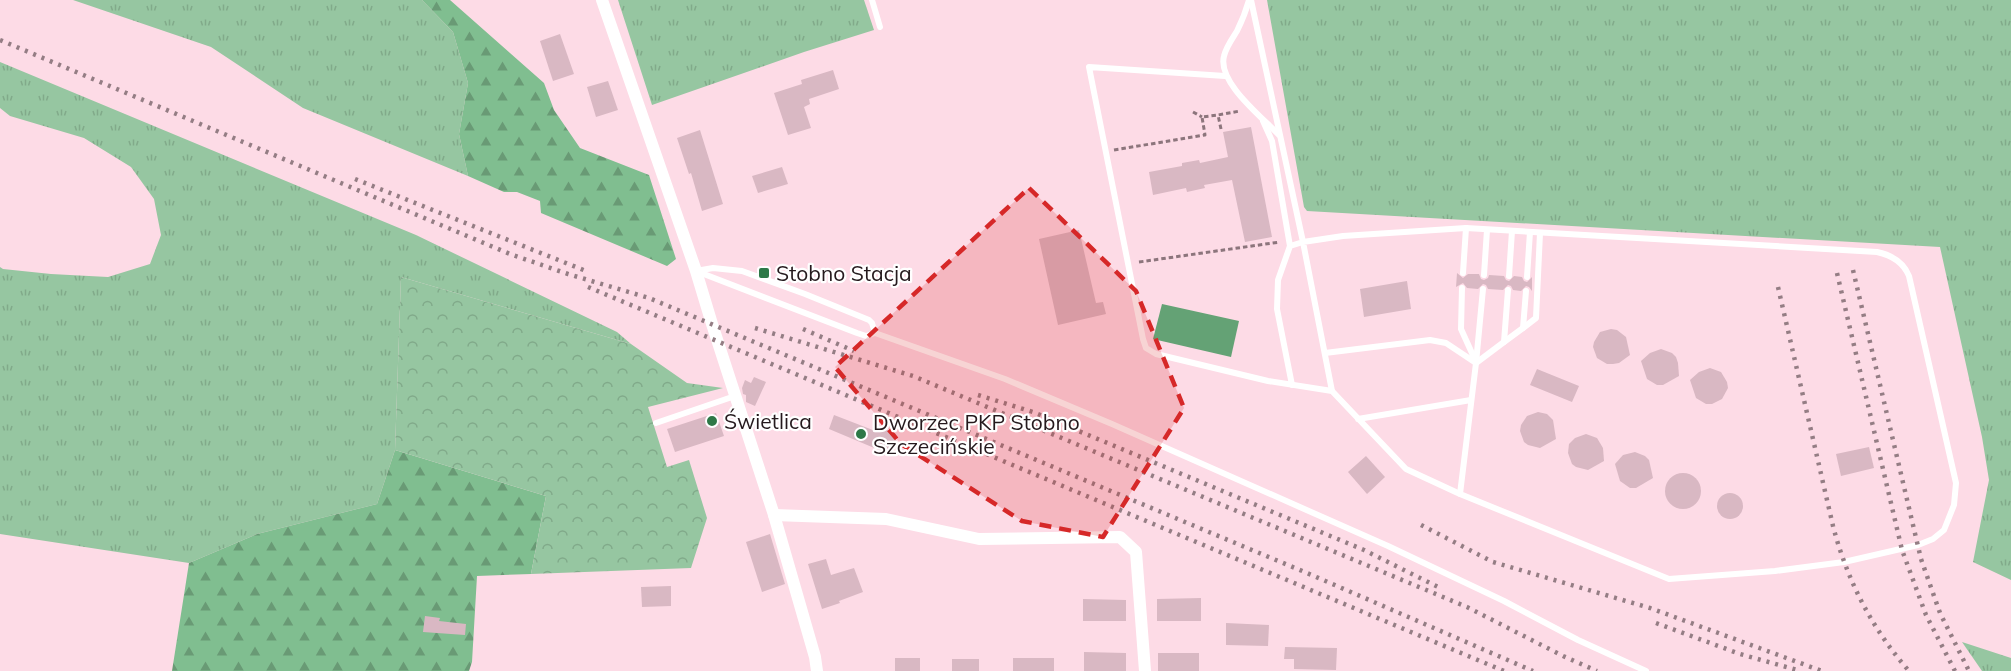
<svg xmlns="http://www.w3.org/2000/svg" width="2011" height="671" font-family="Mulish,sans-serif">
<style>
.grass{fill:url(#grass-tufts)}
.forest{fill:url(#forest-firs)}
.park{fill:url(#park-crowns)}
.water{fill:#64a275}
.building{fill:#d9b8c3}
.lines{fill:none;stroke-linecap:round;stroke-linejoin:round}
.path{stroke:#8c757c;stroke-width:3;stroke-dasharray:4.5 3;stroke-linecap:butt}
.service{stroke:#fff;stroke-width:6}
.minor{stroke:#fff;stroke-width:12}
.rail{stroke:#947d84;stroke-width:4.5;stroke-dasharray:3 6;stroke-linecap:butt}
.marked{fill:#d62828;fill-opacity:0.2;stroke:#d62828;stroke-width:4.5;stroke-dasharray:12 8;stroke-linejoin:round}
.poi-dot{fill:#2d7847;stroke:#fff;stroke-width:2}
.labels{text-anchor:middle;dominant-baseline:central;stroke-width:4.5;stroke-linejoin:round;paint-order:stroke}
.poi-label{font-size:21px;fill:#25191d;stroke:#fff;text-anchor:start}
</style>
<defs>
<pattern id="grass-tufts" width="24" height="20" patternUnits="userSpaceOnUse" patternTransform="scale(1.5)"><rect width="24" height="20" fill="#96c6a1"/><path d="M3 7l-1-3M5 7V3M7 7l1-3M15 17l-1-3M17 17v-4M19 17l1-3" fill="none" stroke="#81aa8a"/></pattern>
<pattern id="forest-firs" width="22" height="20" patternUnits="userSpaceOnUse" patternTransform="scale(1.5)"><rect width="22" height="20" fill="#80be90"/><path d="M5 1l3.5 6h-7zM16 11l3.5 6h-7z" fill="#699a75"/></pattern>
<pattern id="park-crowns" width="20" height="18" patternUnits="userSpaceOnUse" patternTransform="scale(1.5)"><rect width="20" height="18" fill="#96c6a1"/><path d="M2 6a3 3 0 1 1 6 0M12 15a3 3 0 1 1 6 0" fill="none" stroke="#81aa8a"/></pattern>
</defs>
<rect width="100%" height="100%" fill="#fddbe6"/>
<g class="grass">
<path d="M73,0H422L453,32L468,83L459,134L468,176L303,108L211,47Z"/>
<path d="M618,0H864L874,30L804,52L652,105Z"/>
<path d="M1267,0H2011V580L1973,562L1989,480L1982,437L1940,247L1307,211L1304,207Z"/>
<path d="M0,62L416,235L617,332L631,344L401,277L395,450L377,504L257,534L189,563L0,534V267L3,269L51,274L108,277L150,264L161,235L154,199L131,167L84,138L10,116L0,108Z"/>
<path d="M1962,642L2011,658V671H1982Z"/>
</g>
<g class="forest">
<path d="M422,0H450L544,83L554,110L580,148L649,175L676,259L667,266L541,213L540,201L517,192H504L468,176L459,134L468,83L453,32Z"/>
<path d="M395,450L546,496L531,574L477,576L472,662L469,671H172L189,563L257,534L377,504Z"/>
</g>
<path class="park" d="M401,277L631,344L687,383L723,388L648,407L667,467L689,460L707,518L691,568L531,574L546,496L395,450Z"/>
<path class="water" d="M1162,304L1239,321L1231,357L1153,339Z"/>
<g class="building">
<path d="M560,34L574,74L553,81L540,41Z"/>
<path d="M833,70L839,89L809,99L810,104L804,107L811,128L788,135L774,93L802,84L801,80Z"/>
<path d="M608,81L618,110L596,117L587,87Z"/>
<path d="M1251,127L1272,237L1245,242L1232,180L1204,185L1205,188L1187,192L1186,188L1153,195L1149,172L1182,166V163L1199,160L1200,163L1228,157L1223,132Z"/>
<path d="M700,130L723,204L702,211L691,173L689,174L677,138Z"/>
<path d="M782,167L788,184L758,193L752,176Z"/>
<path d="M1079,230L1096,303L1103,302L1106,314L1058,325L1039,239Z"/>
<path d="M1457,273L1463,278L1468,274H1479L1481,279L1484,280L1488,278L1489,275L1504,276L1506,280L1509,281L1514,276L1522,277L1524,281L1527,282L1532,277V291L1529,287L1526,286L1521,291L1513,290L1511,286L1508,285L1503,290L1488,289L1486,285L1483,284L1478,289L1467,288L1463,283L1456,287Z"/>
<path d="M1407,281L1411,309L1364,317L1360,289Z"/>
<path d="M1611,329L1617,330L1626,337L1630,355L1619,363L1613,364H1607L1597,358L1593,347L1594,342L1600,332Z"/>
<path d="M1661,349L1672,353L1676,357L1678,363L1679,376L1663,385H1657L1647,379L1641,361L1650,353Z"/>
<path d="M1710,368L1721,372L1727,382L1728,388L1722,399L1712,404H1706L1696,398L1690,380L1699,372Z"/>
<path d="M1537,369L1579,386L1572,402L1530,385Z"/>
<path d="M754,377L766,382L755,406L746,402V395L743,394L742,388L745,380L751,383Z"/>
<path d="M1538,412L1547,414L1553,420L1556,439L1540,448L1528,445L1524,442L1520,431L1521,425L1527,416Z"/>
<path d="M716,413L724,436L675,452L667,429Z"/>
<path d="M834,415L878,432L880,426L896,434L894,439L897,441L891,455L829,429Z"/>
<path d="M1586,434L1597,438L1603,448L1604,461L1588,470L1576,467L1572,464L1568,453L1569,444L1575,438Z"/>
<path d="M1869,447L1874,468L1841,476L1836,454Z"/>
<path d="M1635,452L1645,456L1649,460L1653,478L1636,488H1630L1620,481L1615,464L1623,455Z"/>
<path d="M1366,456L1385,477L1367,494L1348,472Z"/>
<circle cx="1683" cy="491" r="18"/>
<circle cx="1730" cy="506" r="13"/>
<path d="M770,534L785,584L762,592L746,542Z"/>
<path d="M826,559L831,575L854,568L863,592L839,601L840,603L822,609L808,564Z"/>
<path d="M671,586V606L642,607L641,587Z"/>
<path d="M1201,598V621H1157V599Z"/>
<path d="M1083,599L1126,600V621H1083Z"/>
<path d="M425,616L440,618L439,621L466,624L465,635L423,632Z"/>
<path d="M1226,623L1269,625L1268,646L1226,645Z"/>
<path d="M1285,647L1337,648L1336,670L1294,669V659H1284Z"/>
<path d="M1084,652L1126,653V671H1084Z"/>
<rect x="1158" y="653" width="41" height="18"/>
<rect x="895" y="658" width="25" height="13"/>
<rect x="1013" y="658" width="41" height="13"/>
<rect x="952" y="659" width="27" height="12"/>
</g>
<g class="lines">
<g class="path">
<path d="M1193,112L1202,117"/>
<path d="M1221,129L1218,115L1240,111"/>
<path d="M1114,150L1205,135L1202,117L1218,115"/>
<path d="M1139,262L1280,242"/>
</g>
<g class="service">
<path d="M872,0L880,27"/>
<path d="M1249,0C1246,11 1242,21 1237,31C1232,39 1226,47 1224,56C1217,82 1262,117 1279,135"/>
<path d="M1251,0L1303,242L1290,246L1278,280L1277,309L1292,385"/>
<path d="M1225,76L1089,67L1143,339L1146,348L1156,354L1268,381L1332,391L1406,469L1460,494"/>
<path d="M1263,121L1272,141L1290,246"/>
<path d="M713,268L742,271L805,294L869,320L872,323L875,333L866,336L857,333L696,271Z"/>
<path d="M1463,273L1466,228"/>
<path d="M1484,275L1487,230"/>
<path d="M1509,276L1512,231"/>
<path d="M1527,277L1530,232"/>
<path d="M1462,288L1461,329L1476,362"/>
<path d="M1523,328L1536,318L1540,233"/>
<path d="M875,333L1005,379L1112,424L1388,546L1504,601L1578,640L1646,671"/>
<path d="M1504,342L1523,328L1526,291"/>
<path d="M1325,353L1430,340L1446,343L1476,363"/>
<path d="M1476,363L1504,342L1508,290"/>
<path d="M1332,391L1303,242L1343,236L1466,228L1877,252C1891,255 1903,261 1909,276L1956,483L1954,505L1944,530L1933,539L1918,545L1844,562L1775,571L1669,579L1460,494L1476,363L1483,289"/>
<path d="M1358,419L1471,400"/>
<path d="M656,423L735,396"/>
</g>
<g class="minor">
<path d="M602,0L696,271L712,324L774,515L815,657L817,671"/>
<path d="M774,515L886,519L979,539L1120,537L1136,552L1145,671"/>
</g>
<g class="rail">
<path d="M0,40L510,254L568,274L649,298L1307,573L1533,671"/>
<path d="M355,179L586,271"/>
<path d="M1853,270L1921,559L1940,613L1969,671"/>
<path d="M1837,273L1902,550L1926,615L1955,671"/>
<path d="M588,287L1504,671"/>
<path d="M1778,287L1833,526C1847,580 1872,629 1909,671"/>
<path d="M755,328L913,376L1467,607L1563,656L1597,671"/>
<path d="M803,329L854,351"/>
<path d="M978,395L1033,412L1364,550L1440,588"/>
<path d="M1421,525L1493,562L1650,608L1822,671"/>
<path d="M1656,623L1740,654L1797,670"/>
</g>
</g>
<path class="marked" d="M1029,188L1136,291L1184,408L1103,537L1022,521L901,444L835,367Z"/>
<g class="poi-dot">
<rect x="758" y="267" width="12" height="12" rx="3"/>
<circle cx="712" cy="421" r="6"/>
<circle cx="861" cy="434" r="6"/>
</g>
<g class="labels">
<g class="poi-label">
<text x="776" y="273">Stobno Stacja</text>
<text x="724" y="421">Świetlica</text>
<text x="873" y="422">Dworzec PKP Stobno<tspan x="873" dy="24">Szczecińskie</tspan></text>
</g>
</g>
</svg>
